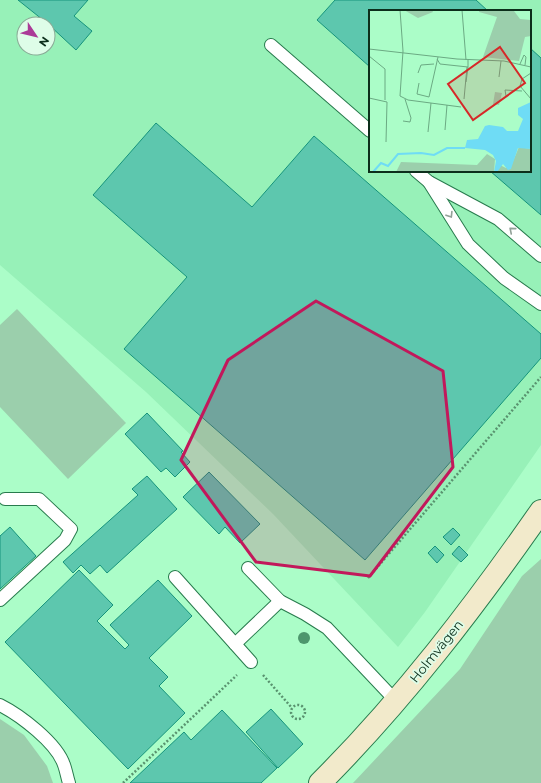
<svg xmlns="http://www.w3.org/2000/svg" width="541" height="783" font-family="Montserrat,sans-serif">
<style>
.built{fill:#97f1b8;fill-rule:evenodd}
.green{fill:#9bcfac}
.building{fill:#5dc7ae;stroke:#16947c}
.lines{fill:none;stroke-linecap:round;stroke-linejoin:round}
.lane-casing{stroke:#287b4d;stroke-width:14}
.secondary-casing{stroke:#287b4d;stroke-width:24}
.path{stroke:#59936f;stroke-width:2.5;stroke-dasharray:2 2;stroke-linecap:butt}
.lane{stroke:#fff;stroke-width:12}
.secondary{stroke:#f2eacb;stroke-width:22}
.tree{fill:#4d966d}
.oneway{stroke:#92a198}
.marked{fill:#c2185b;fill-opacity:0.2;stroke:#c2185b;stroke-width:3;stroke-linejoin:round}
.labels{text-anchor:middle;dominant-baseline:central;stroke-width:3.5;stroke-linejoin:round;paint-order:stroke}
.street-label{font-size:13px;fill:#0c2e1b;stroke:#defde8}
.inset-river{fill:none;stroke:#6fdcf5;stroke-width:2}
.inset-road{fill:none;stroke:#6baa83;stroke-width:1}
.view{fill:#d62828;fill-opacity:0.15;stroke:#d62828;stroke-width:2}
.inset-edge{fill:none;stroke:#0c2e1b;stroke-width:2}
</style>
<rect width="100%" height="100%" fill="#abfdc8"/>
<path class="built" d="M0,0H541V445L425,612L398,647L273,514L146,392L0,265ZM370,11H530V171H370ZM24,24H48V48H24Z"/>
<g class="green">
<path d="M17,309L126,423L68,479L0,407V325Z"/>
<path d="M541,559V783H353L460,669L522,576Z"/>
<path d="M0,719L24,735L47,766L53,783H0Z"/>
</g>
<g class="building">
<path d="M18,0H88L74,16L92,31L76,50L48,24Z"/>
<path d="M335,0H476L488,11H370V67L317,20Z"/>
<path d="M530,48L541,58V215L490,171H530Z"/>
<path d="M156,123L252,207L314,136L541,334V358L365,560L124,349L187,277L93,195Z"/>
<path d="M147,413L183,451L181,452L190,462L175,477L166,468L161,472L125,434Z"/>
<path d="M209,472L260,524L240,543L225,527L219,534L183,497Z"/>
<path d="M147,476L177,509L107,573L100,565L90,574L81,565L73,573L63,562L138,495L132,489Z"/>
<path d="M10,527L36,556L0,589V536Z"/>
<path d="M453,528L460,535L451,545L443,537Z"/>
<path d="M435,546L444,555L437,563L428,553Z"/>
<path d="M459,546L468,555L461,562L452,554Z"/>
<path d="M79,570L113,605L97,621L125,649L129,645L110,625L158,580L192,616L149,658L168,677L159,686L185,713L128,769L5,642Z"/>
<path d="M271,709L303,744L278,768L246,732Z"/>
<path d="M222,710L277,768L261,783H130L184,732L191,740Z"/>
</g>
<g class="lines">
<defs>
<g id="lane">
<path d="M271,45L370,131"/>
<path d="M416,171L429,182L498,219L541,256"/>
<path d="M429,182L468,244L504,278L541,304"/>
<path d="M248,568L280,601L305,614L327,628L395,700"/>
<path d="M175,577L251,662"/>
<path d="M0,600L65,540L71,529L39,499H5"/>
<path d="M235,644L280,601"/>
<path d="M0,705C20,715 57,743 64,765C66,770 67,777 69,783"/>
</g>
<path id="secondary" d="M320,783C403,700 474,607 541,511"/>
</defs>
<use href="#lane" class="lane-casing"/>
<use href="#secondary" class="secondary-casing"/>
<g class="path">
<path d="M368,578L541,377"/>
<path d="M263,675L292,708"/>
<circle cx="298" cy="712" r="7"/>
<path d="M123,783L237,675"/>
</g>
<use href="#lane" class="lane"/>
<use href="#secondary" class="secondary"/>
</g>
<circle class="tree" cx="304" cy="638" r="6"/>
<defs><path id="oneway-chevron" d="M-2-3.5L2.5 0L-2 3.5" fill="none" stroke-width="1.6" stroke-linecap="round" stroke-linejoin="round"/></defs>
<g class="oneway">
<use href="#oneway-chevron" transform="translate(450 215) rotate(58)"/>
<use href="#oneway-chevron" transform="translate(512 230) rotate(-140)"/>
</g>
<path class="marked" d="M316,301L443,371L453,467L370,576L256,562L181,460L228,360Z"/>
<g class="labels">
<g class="street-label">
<text transform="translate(436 651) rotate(-51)">Holmvägen</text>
</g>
</g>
<g transform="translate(369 10)">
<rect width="162" height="162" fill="#abfdc8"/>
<path d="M35,0H63L64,2L49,8ZM110,0L145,1L151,9L162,10V26L156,27L150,51L114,47L128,7L110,2ZM126,82L133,83L130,95L124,94ZM150,137L162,139V162H128L131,155L137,158L142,156ZM118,144L126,149L125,162H27L32,152L108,155Z" fill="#9bcfac"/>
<path d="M162,92V139L149,138L142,159L139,160L134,154L128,162H125L127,151L124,145L116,140L96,138L98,130L109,129L116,116L120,115L134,117L138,121H149L154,109L149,105V98Z" fill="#6fdcf5"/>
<path class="inset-river" d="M4,162L12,153L19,156L29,144L52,143L65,145L78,138H96"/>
<path class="inset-road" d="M31,0L34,41L31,86L39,90L92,97M93,0L97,50M0,39L88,49L135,51L162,57M0,46L16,59V90M68,49L71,54L99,57V50M151,54L155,45L157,47L156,55M49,63L52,55L65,54M162,63L153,69L151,76L162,89M130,67L132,51M97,72L99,57M50,73L48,84L60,87L69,47M137,86L136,80L153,81M0,88L18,92L17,132M95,89L98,57M34,111L41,112L42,108L36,89M76,120L78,95M59,122L62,93"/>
<path class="view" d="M131,37L156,73L104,110L79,74Z"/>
<rect width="162" height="162" class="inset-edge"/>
</g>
<g transform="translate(36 36) rotate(125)"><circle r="19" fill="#defde8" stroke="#8aaa96"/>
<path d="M0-3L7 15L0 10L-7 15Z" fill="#ab3b97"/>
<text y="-6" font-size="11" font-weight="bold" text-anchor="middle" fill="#0c2e1b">N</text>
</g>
</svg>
